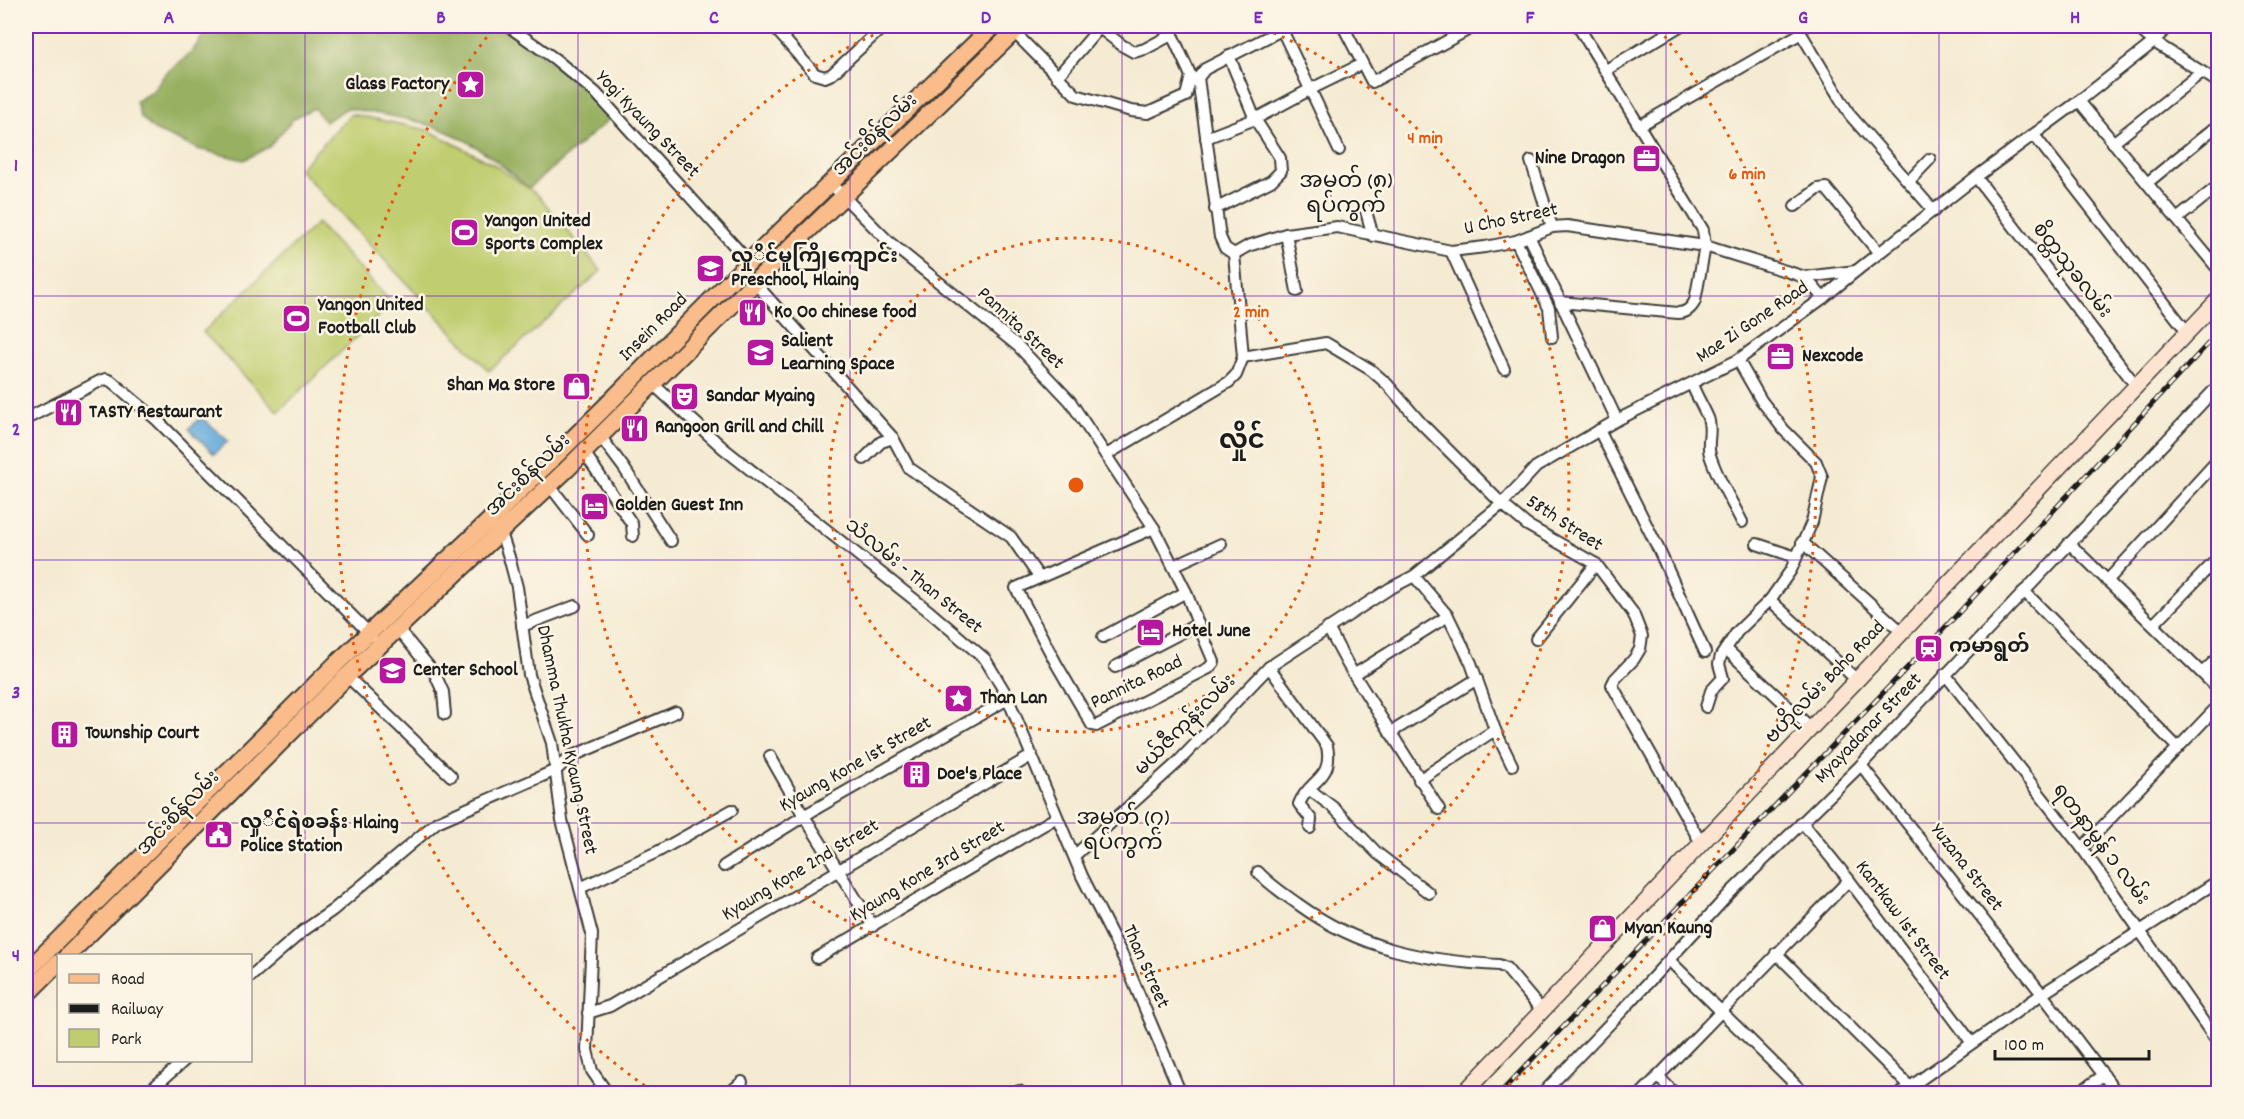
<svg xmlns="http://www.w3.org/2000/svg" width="2244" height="1119" font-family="Dekko,'Noto Sans Myanmar',sans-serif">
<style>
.green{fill:#c0cd6f;stroke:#6e7446;stroke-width:1.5}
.forest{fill:#98b062;stroke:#5a663f;stroke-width:1.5}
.water{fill:#65acdc;stroke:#40647c;stroke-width:1.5}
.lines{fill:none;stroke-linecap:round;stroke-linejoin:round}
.minor-casing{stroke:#3d3b37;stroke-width:14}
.secondary-casing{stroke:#3d3b37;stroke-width:18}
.primary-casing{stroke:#3d3b37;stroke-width:20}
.minor{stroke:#fff;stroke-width:10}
.secondary{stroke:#fde4d0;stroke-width:15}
.primary{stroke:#f9bc8a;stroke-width:16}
.rail-casing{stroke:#1c1c1c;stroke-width:5}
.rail{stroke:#fcf5e5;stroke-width:3;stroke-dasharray:9;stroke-linecap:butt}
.grid{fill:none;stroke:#7b2cbf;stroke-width:1.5;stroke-opacity:0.55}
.ring{fill:none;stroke:#e8590c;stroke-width:3;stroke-dasharray:3 6}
.labels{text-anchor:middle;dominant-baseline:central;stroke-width:5;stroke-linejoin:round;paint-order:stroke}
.poi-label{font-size:20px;font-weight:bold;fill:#1c1c1c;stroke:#fcf5e5;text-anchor:start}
.street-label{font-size:20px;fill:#1c1c1c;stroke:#fcf5e5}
.quarter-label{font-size:22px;fill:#1c1c1c;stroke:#fcf5e5}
.district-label{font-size:26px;font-weight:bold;fill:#1c1c1c;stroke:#fcf5e5}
.centre{fill:#e8590c;stroke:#fcf5e5;stroke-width:3}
.ring-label{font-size:18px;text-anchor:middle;font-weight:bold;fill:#e8590c;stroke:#fcf5e5;stroke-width:5;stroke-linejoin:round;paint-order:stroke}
.neatline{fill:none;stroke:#7b2cbf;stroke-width:2}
.grid-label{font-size:20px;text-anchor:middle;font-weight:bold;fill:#7b2cbf}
</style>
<rect width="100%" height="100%" fill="#fcf5e5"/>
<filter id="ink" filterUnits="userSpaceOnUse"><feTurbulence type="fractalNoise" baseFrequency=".0167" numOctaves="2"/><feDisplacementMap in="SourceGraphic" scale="12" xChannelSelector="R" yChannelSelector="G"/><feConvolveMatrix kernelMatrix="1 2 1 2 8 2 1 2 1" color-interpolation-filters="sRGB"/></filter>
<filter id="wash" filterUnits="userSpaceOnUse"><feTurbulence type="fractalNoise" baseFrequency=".008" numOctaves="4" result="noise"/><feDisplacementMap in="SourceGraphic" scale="24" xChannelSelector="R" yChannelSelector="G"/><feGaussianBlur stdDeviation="1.35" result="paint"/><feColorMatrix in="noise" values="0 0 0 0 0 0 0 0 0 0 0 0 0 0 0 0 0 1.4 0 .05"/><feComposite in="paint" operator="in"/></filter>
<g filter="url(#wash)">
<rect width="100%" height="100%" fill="#f5ebd3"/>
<g class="green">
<path d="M351,114L428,130L493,164L538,195L601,271L489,371L299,169Z"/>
<path d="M317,223L392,303L278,412L203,332Z"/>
</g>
<path class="forest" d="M210,26H501L561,69L613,116L529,188C505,168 479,145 450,133C417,118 382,115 347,108L325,122L314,108L294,118L269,147L244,160L198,149L154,130L140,116L136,101L152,92L165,74L191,53Z"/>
<path class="water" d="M201,417L228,441L214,454L189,429Z"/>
</g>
<g filter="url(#ink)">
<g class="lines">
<defs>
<g id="minor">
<path d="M508,26L555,59L596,93L749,262"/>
<path d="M773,26L815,74L825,77L832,74L884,26"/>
<path d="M1097,26L1123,46L1134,52L1145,49L1173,34"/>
<path d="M1343,26L1372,82L1471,28"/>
<path d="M2135,26L2154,42L2218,82"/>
<path d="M1282,30L1339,150"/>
<path d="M1014,32L1076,95L1131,111L1148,113L1186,96L1191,76L1168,26"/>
<path d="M1606,70L1680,26"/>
<path d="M1057,77L1101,26"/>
<path d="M2079,101L2218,269"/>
<path d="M1639,126L1798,35H1802L1850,115L1934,211"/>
<path d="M2034,135L2188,333"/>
<path d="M1206,138L1255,119L1311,89L1362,64"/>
<path d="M2113,143L2202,72"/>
<path d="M1531,161L1552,227"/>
<path d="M1976,177L2137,387"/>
<path d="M1910,180L1930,159"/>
<path d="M830,183L889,242L1018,346L1070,401L1154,528L1186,592L1198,624"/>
<path d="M2147,183L2218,125"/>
<path d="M1795,206L1818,189L1826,188L1879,253"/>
<path d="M1365,208L1373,236"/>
<path d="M1215,209L1271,181L1281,171L1280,158L1255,119L1229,56"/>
<path d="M2177,219L2218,186"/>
<path d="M1286,234L1297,291"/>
<path d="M1529,236L1617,420"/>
<path d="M1516,241L1549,308L1552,337"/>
<path d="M1451,251L1504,369"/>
<path d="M1234,254L1248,246L1286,234L1337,227L1451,251L1485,247L1516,241L1552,227L1567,226L1705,246L1805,277L1856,271"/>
<path d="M1234,254L1225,248L1220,237L1198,78L1205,69L1289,26"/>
<path d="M1805,277L1823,298"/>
<path d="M755,283L893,438L909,468L1011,537L1039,577"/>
<path d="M1560,302L1678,313C1686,313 1691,309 1695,301L1705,246L1703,230L1578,26"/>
<path d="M1243,357L1326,343L1371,370L1387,384L1421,423L1502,504L1527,525L1596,564L1633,613L1642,636L1640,649L1634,659L1615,679L1612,685L1701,843"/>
<path d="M653,384L723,448L930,612L985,659L1006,694L1082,876L1123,957L1181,1094"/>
<path d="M1692,384C1696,396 1703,406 1708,418C1713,430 1706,443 1710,455C1717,478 1731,500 1742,522"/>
<path d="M26,419L100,381L106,379L111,381L157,420L372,636"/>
<path d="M1599,430L1658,548L1705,652"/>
<path d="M600,436L624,468L671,541"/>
<path d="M584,452L632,524L633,536"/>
<path d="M1106,455L1229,382L1236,375L1243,357L1234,254"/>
<path d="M864,459L881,442L893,438"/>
<path d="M550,486L588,535"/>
<path d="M497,530L501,533L509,557L517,587L529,675L552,743L562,820L592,934L587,1050L592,1071L608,1094"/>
<path d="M1802,542L1903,633"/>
<path d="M2069,543L2218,689"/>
<path d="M1757,544L1796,557"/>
<path d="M1173,566L1221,544"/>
<path d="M1414,576L1448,616L1471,663L1495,730L1512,765"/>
<path d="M2107,581L2218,460"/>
<path d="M2024,591L2178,748"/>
<path d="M1770,600L1858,681"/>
<path d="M2153,625L2218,558"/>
<path d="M522,626L575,606"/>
<path d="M1328,628L1348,665L1439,809"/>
<path d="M398,629L435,674L443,692L445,714"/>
<path d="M1103,637L1186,592"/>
<path d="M1536,639L1596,564"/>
<path d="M1726,649L1812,729"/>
<path d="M1115,667L1198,624L1214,662L1209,668L1096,726L1092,725L1057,665L1016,588L1154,528"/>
<path d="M1269,667L1327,746C1334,780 1309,779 1299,804L1311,819L1310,828"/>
<path d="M2202,673L2218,658"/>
<path d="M1355,674L1448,616"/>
<path d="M1945,674L2082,848L2218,1043"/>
<path d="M347,676L451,776"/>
<path d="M1706,707L1711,691L1723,678L1719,664L1721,656L1737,632L1770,600L1791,570L1812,522L1822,477L1816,462L1784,430L1761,400L1738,360"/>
<path d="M1390,733L1477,679"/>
<path d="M770,756L804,816L873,926"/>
<path d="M1861,765L2042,994L2118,1094"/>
<path d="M1419,780L1495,730"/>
<path d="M1310,790L1334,808L1377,853L1429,893"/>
<path d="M1802,822L1849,880L1972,1043"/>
<path d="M2082,848L2218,706"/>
<path d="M1074,856L1177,763L1269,667L1389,589L1414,576L1502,504L1536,467L1617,420L1738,360L1823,298L1856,271L1976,177L2079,101L2154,42L2168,26"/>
<path d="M724,866L812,811L1008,699"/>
<path d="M1258,872C1270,885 1284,894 1298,904C1360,949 1424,961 1499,965L1506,968L1543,1012"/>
<path d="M580,888L659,851L732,810"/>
<path d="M1776,953L1910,1087"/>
<path d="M817,958L1057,817"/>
<path d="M1669,960L1805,1094"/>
<path d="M250,977L303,931L333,910L437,822L556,770L570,757L676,712"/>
<path d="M588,1013L610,1006L1031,756"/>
<path d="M1658,1076L1675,1094"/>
<path d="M146,1094L185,1060"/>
<path d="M728,1094L742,1082"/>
<path d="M1013,1094L1019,1091L1023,1094"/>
<path d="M1542,1094L1624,1009L1730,893L1861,765L2218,386"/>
<path d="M1641,1094L1849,880"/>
<path d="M1900,1094L2042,994L2218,881"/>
<path d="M2077,1094L2104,1075"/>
</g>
<path id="secondary" d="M1463,1094L2218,300"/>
<g id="primary">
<path d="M67,956L347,676L566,470L761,276L1020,26"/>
<path d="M26,972L336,664L489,521L603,409L749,262L993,26"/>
<path d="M26,995L58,963"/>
</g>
</defs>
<use href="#minor" class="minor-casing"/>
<use href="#secondary" class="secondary-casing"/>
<use href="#primary" class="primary-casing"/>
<use href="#minor" class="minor"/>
<use href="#secondary" class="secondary"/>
<use href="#primary" class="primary"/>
<defs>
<path id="rail" d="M1499,1094L1926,648L2218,333"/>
</defs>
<use href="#rail" class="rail-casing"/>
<use href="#rail" class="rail"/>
</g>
</g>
<path class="grid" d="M305,26V1094M578,26V1094M850,26V1094M1122,26V1094M1394,26V1094M1666,26V1094M1939,26V1094M26,296H2218M26,560H2218M26,823H2218"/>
<g class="ring">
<circle cx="1076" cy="485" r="247"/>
<path d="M1257 26A493 493 0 1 1 895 26"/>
<path d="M652 1091A740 740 0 0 1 493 29M1659 29A740 740 0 0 1 1500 1091"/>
</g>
<defs>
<symbol id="sight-square" viewBox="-11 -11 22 22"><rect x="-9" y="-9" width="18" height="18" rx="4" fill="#b5179e" stroke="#fcf5e5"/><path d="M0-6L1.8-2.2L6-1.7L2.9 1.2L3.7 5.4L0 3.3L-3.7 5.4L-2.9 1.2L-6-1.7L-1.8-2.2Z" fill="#fff"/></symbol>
<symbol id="office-square" viewBox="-11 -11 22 22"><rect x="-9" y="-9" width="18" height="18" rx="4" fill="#b5179e" stroke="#fcf5e5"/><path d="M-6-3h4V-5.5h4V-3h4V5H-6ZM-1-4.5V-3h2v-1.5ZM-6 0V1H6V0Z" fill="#fff"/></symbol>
<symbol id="stadium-square" viewBox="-11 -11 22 22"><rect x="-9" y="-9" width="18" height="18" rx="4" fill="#b5179e" stroke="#fcf5e5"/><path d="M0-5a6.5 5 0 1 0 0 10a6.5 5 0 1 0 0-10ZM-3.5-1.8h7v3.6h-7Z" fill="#fff"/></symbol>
<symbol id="school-square" viewBox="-11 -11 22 22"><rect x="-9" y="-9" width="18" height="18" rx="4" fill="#b5179e" stroke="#fcf5e5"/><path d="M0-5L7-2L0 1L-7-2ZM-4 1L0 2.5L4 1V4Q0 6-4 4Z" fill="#fff"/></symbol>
<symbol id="restaurant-square" viewBox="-11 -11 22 22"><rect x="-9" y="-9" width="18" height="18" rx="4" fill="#b5179e" stroke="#fcf5e5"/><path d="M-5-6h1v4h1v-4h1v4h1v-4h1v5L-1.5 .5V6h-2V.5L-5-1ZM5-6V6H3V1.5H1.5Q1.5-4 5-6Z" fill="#fff"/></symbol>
<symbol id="shop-square" viewBox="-11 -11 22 22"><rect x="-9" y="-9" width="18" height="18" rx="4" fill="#b5179e" stroke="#fcf5e5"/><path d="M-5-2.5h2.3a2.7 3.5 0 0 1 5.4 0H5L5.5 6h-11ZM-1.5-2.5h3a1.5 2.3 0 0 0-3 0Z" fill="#fff"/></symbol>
<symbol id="theatre-square" viewBox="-11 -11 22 22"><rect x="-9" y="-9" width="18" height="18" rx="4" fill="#b5179e" stroke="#fcf5e5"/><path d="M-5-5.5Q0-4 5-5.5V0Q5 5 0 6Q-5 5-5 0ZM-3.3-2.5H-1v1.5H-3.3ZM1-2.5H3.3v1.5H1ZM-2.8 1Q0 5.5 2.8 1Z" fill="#fff"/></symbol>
<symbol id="hotel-square" viewBox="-11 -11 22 22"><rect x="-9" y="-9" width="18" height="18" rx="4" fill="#b5179e" stroke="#fcf5e5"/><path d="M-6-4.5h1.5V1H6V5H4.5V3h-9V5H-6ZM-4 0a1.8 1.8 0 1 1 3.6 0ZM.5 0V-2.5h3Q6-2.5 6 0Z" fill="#fff"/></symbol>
<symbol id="station-square" viewBox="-11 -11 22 22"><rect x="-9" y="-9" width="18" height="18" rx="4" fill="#b5179e" stroke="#fcf5e5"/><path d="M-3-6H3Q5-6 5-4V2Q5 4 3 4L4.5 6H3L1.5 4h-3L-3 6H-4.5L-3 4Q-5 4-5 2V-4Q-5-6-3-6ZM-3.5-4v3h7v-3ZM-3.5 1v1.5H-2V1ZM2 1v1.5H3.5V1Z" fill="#fff"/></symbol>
<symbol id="building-square" viewBox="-11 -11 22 22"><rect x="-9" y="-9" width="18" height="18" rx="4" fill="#b5179e" stroke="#fcf5e5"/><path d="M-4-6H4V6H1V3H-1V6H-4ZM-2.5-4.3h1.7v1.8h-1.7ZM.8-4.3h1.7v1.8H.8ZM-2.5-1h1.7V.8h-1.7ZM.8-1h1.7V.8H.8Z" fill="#fff"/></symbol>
<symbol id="civic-square" viewBox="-11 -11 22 22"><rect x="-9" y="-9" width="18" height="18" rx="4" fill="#b5179e" stroke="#fcf5e5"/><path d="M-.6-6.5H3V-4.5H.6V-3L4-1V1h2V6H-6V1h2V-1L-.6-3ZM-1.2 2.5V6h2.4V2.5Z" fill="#fff"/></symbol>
</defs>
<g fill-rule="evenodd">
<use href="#sight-square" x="454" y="68" width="33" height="33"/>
<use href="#office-square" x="1630" y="142" width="33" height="33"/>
<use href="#stadium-square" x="448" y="216" width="33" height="33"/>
<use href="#school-square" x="694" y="252" width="33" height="33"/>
<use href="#restaurant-square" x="736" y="296" width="33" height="33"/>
<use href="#stadium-square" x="280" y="302" width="33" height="33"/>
<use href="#school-square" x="744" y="336" width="33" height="33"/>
<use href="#office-square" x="1764" y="340" width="33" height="33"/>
<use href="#shop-square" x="560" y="370" width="33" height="33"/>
<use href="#theatre-square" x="668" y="380" width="33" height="33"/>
<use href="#restaurant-square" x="52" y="396" width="33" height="33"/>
<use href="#restaurant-square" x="618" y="412" width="33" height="33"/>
<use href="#hotel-square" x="578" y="490" width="33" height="33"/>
<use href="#hotel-square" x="1134" y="616" width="33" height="33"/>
<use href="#station-square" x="1912" y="632" width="33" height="33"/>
<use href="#school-square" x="376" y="654" width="33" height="33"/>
<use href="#sight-square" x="942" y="682" width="33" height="33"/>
<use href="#building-square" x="48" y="718" width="33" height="33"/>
<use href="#building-square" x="900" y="758" width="33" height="33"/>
<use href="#civic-square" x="202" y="818" width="33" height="33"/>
<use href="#shop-square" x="1586" y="912" width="33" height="33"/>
</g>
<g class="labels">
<g class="poi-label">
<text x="449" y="85" text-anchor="end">Glass Factory</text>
<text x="1625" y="159" text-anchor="end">Nine Dragon</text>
<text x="485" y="222">Yangon United<tspan x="485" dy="23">Sports Complex</tspan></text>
<text x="731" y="258">လှုိင်မူကြိုကျောင်း<tspan x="731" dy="23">Preschool, Hlaing</tspan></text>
<text x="318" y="306">Yangon United<tspan x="318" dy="23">Football Club</tspan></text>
<text x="774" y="313">Ko Oo chinese food</text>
<text x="781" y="342">Salient<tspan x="781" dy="23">Learning Space</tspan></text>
<text x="1802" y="357">Nexcode</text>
<text x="555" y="386" text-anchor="end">Shan Ma Store</text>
<text x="706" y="397">Sandar Myaing</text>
<text x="89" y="413">TASTY Restaurant</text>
<text x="655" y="428">Rangoon Grill and Chill</text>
<text x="615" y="506">Golden Guest Inn</text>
<text x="1172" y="632">Hotel June</text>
<text x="1949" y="648">ကမာရွတ်</text>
<text x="413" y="671">Center School</text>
<text x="980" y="699">Than Lan</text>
<text x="85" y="734">Township Court</text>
<text x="937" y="775">Doe's Place</text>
<text x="240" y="824">လှုိင်ရဲစခန်း Hlaing<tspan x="240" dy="23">Police Station</tspan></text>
<text x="1624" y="929">Myan Kaung</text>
</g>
<g class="street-label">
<text transform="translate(647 125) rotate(46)">Yogi Kyaung Street</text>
<text transform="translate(876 136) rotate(-44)">အင်းစိန်လမ်း</text>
<text transform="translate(1511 220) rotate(-12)">U Cho Street</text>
<text transform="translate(2071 271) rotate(52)">စိတ္တသုခလမ်း</text>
<text transform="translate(1753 323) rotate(-34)">Mae Zi Gone Road</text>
<text transform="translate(654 328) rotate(-45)">Insein Road</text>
<text transform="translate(1020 329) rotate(43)">Pannita Street</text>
<text transform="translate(529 476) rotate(-44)">အင်းစိန်လမ်း</text>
<text transform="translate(1564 524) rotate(33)">58th Street</text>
<text transform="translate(913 577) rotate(39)">သံလမ်း - Than Street</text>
<text transform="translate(1137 683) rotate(-26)">Pannita Road</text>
<text transform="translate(1826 683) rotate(-46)">ဗဟိုလမ်း Baho Road</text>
<text transform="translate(1186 726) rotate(-45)">မယ်ဇီကုန်းလမ်း</text>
<text transform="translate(1869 729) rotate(-46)">Myayadanar Street</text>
<text transform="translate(566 740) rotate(78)">Dhamma Thukha Kyaung Street</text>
<text transform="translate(856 765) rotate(-30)">Kyaung Kone 1st Street</text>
<text transform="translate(179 814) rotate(-46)">အင်းစိန်လမ်း</text>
<text transform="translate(2100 845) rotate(53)">ရတနာမွန် ၁ လမ်း</text>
<text transform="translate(1966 868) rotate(52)">Yuzana Street</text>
<text transform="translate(801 871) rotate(-31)">Kyaung Kone 2nd Street</text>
<text transform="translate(928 872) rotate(-31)">Kyaung Kone 3rd Street</text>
<text transform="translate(1902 921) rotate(53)">Kantkaw 1st Street</text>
<text transform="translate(1145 967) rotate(66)">Than Street</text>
</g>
<g class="quarter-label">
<text x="1346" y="182">အမှတ် (၈)<tspan x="1346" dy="25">ရပ်ကွက်</tspan></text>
<text x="1123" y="819">အမှတ် (၇)<tspan x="1123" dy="25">ရပ်ကွက်</tspan></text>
</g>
<g class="district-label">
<text x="1242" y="442">လှိုင်</text>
</g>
</g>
<circle cx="1076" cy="485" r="9" class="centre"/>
<g class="ring-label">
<text x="1425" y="143">4 min</text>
<text x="1747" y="179">6 min</text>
<text x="1251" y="317">2 min</text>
</g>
<rect width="2244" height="1119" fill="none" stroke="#fcf5e5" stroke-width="66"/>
<rect x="57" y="954" width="195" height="108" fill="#fcf5e5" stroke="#a29e95" stroke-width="1.5"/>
<rect x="69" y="974" width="30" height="9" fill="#f9bc8a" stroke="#a29e95" stroke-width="1.5"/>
<text x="111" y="984" font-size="18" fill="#1c1c1c">Road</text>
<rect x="69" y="1004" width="30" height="9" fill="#1c1c1c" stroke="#a29e95" stroke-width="1.5"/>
<text x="111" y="1014" font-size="18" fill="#1c1c1c">Railway</text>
<rect x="69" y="1029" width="30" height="18" fill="#c0cd6f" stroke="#a29e95" stroke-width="1.5"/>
<text x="111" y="1044" font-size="18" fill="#1c1c1c">Park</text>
<path d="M1995 1050v9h154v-9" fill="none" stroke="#1c1c1c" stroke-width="3"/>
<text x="2004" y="1050" font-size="18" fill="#1c1c1c" stroke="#fcf5e5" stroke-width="4.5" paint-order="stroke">100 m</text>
<rect x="33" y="33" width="2178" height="1053" class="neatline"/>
<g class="grid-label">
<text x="169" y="23">A</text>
<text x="441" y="23">B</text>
<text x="714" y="23">C</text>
<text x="986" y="23">D</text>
<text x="1258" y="23">E</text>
<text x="1530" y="23">F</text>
<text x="1803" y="23">G</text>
<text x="2075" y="23">H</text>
<text x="16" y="171">1</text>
<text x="16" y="435">2</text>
<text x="16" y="698">3</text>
<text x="16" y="961">4</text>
</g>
</svg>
